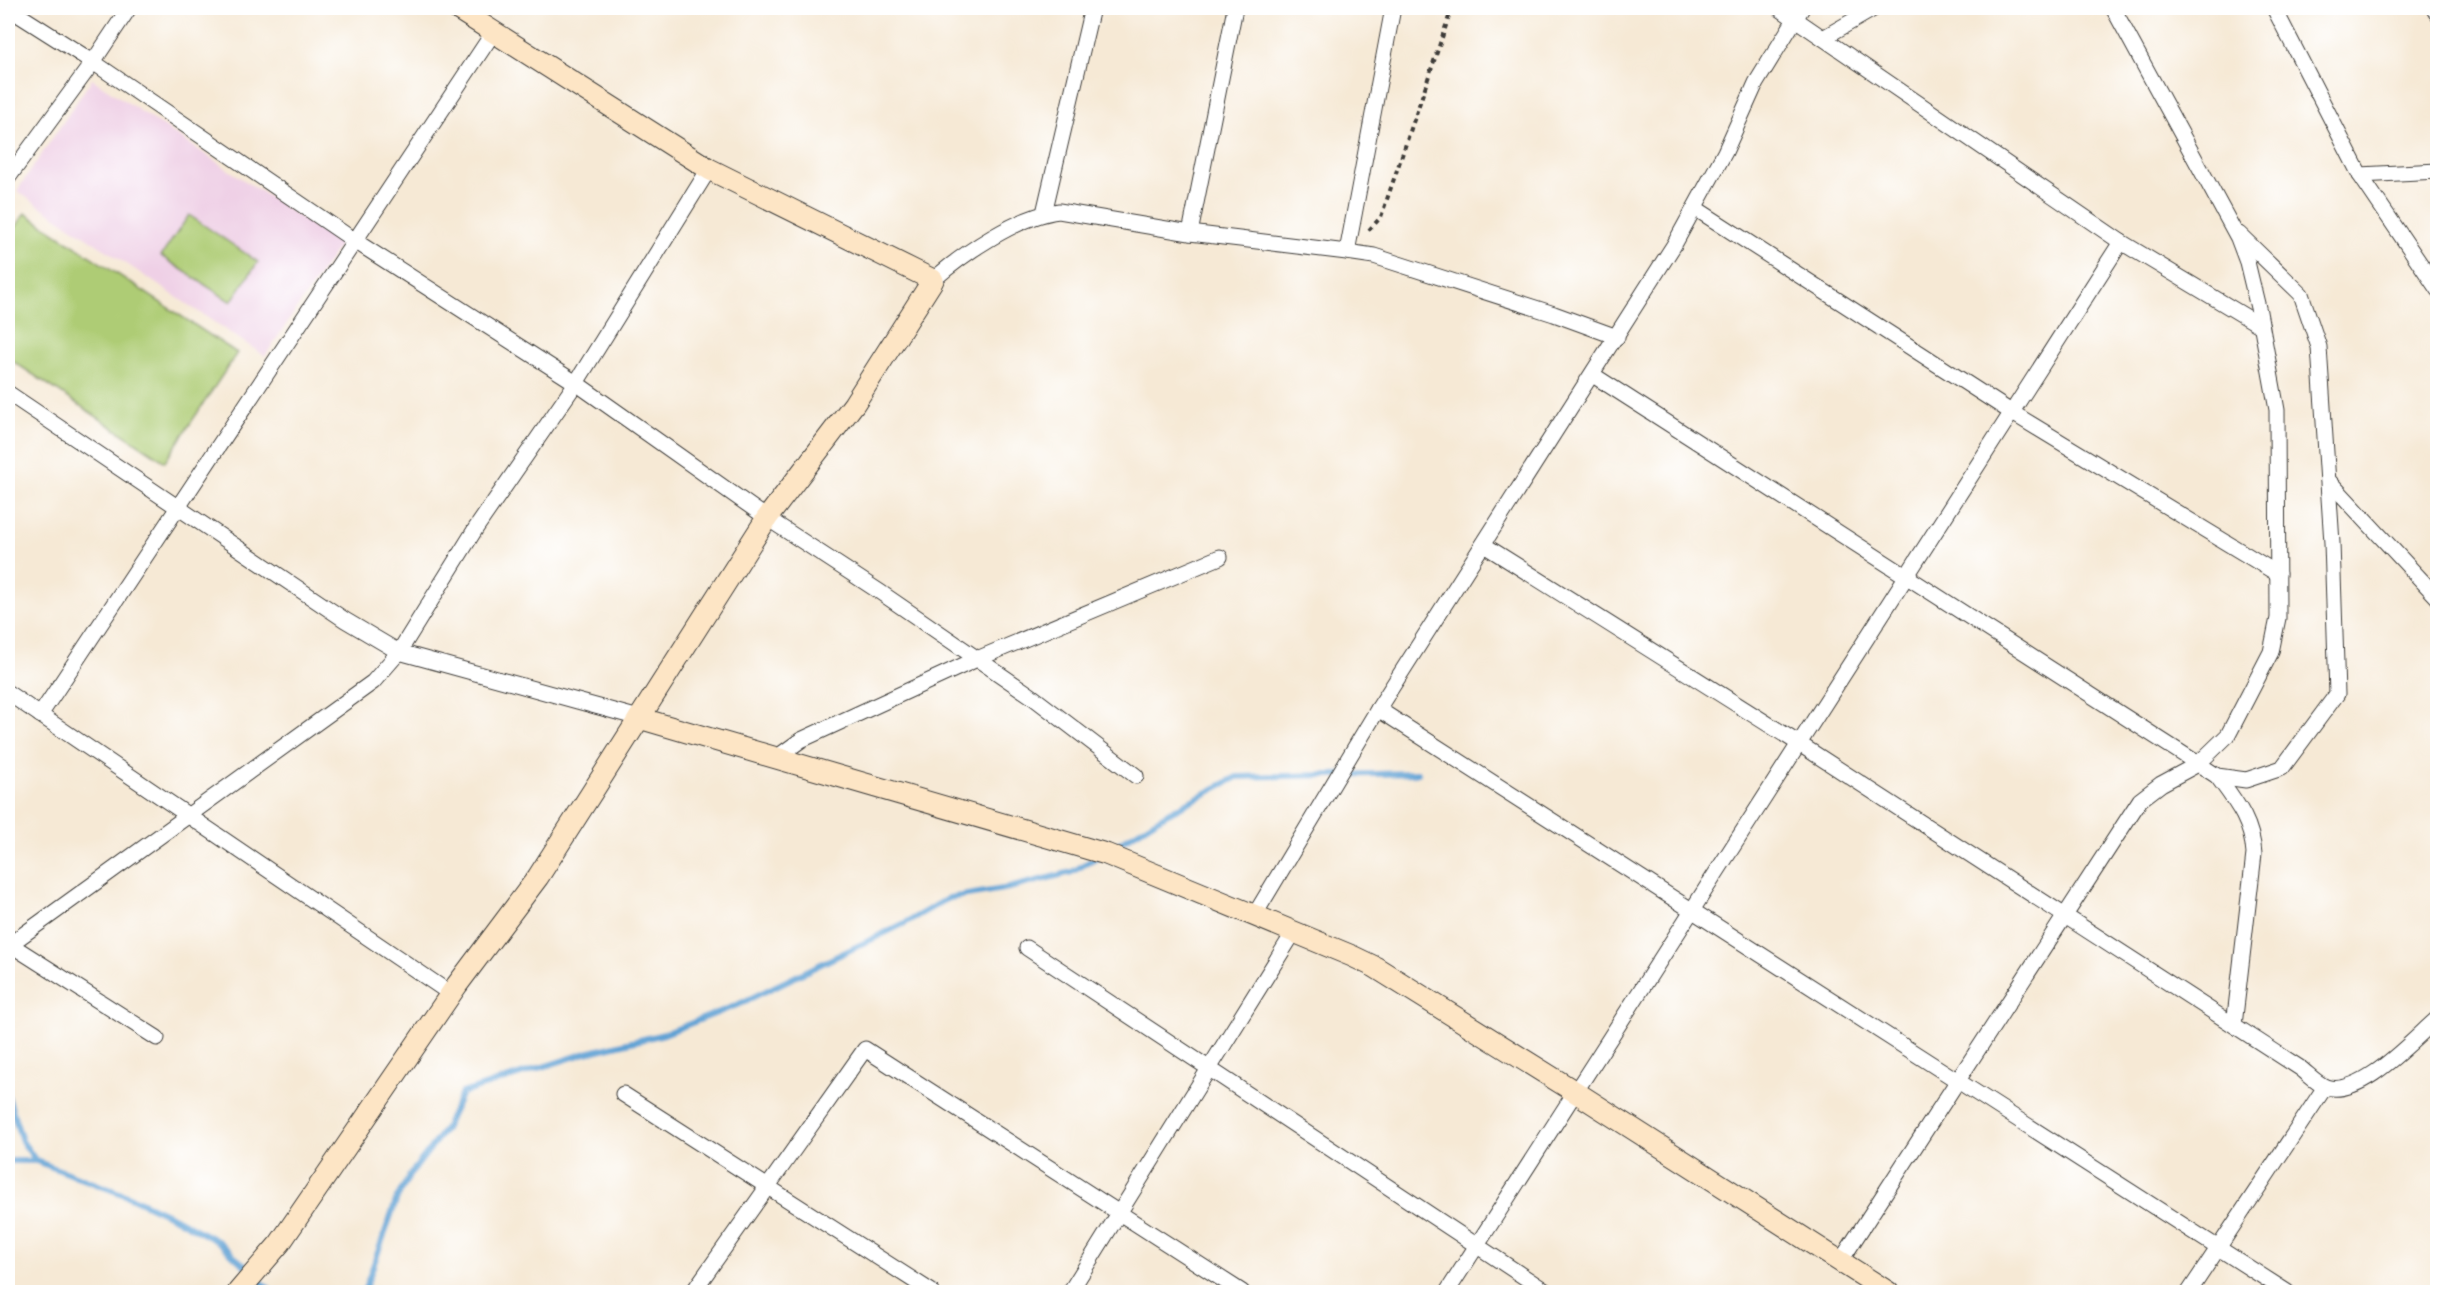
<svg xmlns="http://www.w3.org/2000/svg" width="2445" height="1300" font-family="'Indie Flower',sans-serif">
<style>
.built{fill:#efd0e6}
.green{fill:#aecc74;stroke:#657448;stroke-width:1.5}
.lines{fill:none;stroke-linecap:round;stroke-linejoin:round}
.stream{stroke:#60a2d4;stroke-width:6}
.street-casing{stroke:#3d3b38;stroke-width:17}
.secondary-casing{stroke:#3d3b38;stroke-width:23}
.path{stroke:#3d3b38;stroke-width:4;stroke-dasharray:4.5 4.5;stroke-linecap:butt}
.street{stroke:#fff;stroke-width:15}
.secondary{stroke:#fde5c5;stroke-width:21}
</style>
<rect width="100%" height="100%" fill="#fff"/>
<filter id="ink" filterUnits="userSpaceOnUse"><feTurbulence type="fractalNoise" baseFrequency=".0167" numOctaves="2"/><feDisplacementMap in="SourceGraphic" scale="12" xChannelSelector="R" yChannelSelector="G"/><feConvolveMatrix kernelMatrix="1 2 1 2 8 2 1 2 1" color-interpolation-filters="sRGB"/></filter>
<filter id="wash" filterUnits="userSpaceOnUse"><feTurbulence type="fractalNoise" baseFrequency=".008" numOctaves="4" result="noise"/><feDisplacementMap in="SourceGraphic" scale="24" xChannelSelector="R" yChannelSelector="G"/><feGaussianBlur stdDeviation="1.35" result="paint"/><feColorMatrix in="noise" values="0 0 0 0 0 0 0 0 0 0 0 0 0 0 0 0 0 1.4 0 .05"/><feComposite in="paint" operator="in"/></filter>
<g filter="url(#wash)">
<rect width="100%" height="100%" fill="#f6e9d5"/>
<path class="built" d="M92,79L340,244L265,356L17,191Z"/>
<g class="green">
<path d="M25,213L237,353L165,462L8,358V239Z"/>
<path d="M189,215L258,262L231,302L161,256Z"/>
</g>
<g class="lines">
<g class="stream">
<path d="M1108,850L1168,813L1237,777L1418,773"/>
<path d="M8,1097L22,1141L36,1161L130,1197L173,1217L219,1242L246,1267"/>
<path d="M8,1161H36"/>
<path d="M261,1282L273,1292"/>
<path d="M364,1292L397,1198L410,1175L445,1129L462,1093L586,1053L664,1034L737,1005L903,924L949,898L1009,888L1072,872L1097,857"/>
</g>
</g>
</g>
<g filter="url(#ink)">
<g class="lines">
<defs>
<g id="street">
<path d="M8,8L93,62L355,241L576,383L767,518L880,592L1030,695L1136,776"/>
<path d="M1393,8L1347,252L1374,256L1554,314L1617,337"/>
<path d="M1779,8L2121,242L2261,326"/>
<path d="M2274,8L2360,175L2438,290"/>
<path d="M2434,8L2438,15"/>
<path d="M1823,38L1875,8"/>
<path d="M2360,175L2438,171"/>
<path d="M8,178L93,62L129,8"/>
<path d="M1695,208L2011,412L2278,574"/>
<path d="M1044,213L1092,8"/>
<path d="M1190,233L1235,8"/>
<path d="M933,280C964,253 1018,216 1059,211L1190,233L1347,252"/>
<path d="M1593,375L2217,776L2246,780L2282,768L2337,694L2332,543L2319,347L2301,294L2239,234"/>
<path d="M8,393L345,620L399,652L639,718"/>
<path d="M2328,480L2438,598"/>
<path d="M1484,545L1798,743L2300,1068C2307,1073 2317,1084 2326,1087C2361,1098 2412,1040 2438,1018"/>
<path d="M8,693L451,994"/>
<path d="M1378,709L2287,1292"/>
<path d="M40,715L493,33"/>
<path d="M776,758L801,740L977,659L1220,557"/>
<path d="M2217,776C2236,802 2252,821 2254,854L2234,1025"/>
<path d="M1254,916L1378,709L1674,245L1725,152L1756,83L1802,8"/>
<path d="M8,943L157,1038"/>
<path d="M9,945L373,682L399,652L476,528L576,383L709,169"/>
<path d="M1027,948L1547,1292"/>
<path d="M623,1094L932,1292"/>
<path d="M1840,1262L2140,800L2161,784L2198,764L2228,735L2271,652L2278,618L2277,410L2259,312L2247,262L2238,238L2113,8"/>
<path d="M693,1292L865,1049L1242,1292"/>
<path d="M1070,1292L1294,932"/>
<path d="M1447,1292L2121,242"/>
<path d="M2189,1292L2325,1087"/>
</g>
<g id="secondary">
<path d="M639,718L1106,854L1352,956L1375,967L1577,1093L1888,1292"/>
<path d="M238,1292L280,1243L457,985L538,877L767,518L854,404L933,280L709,169L456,8"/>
</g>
</defs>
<use href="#street" class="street-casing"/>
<use href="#secondary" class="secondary-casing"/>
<path class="path" d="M1369,230L1381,217L1452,8"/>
<use href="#street" class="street"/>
<use href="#secondary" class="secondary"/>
</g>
</g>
<rect width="2445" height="1300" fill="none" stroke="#fff" stroke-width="30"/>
</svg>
